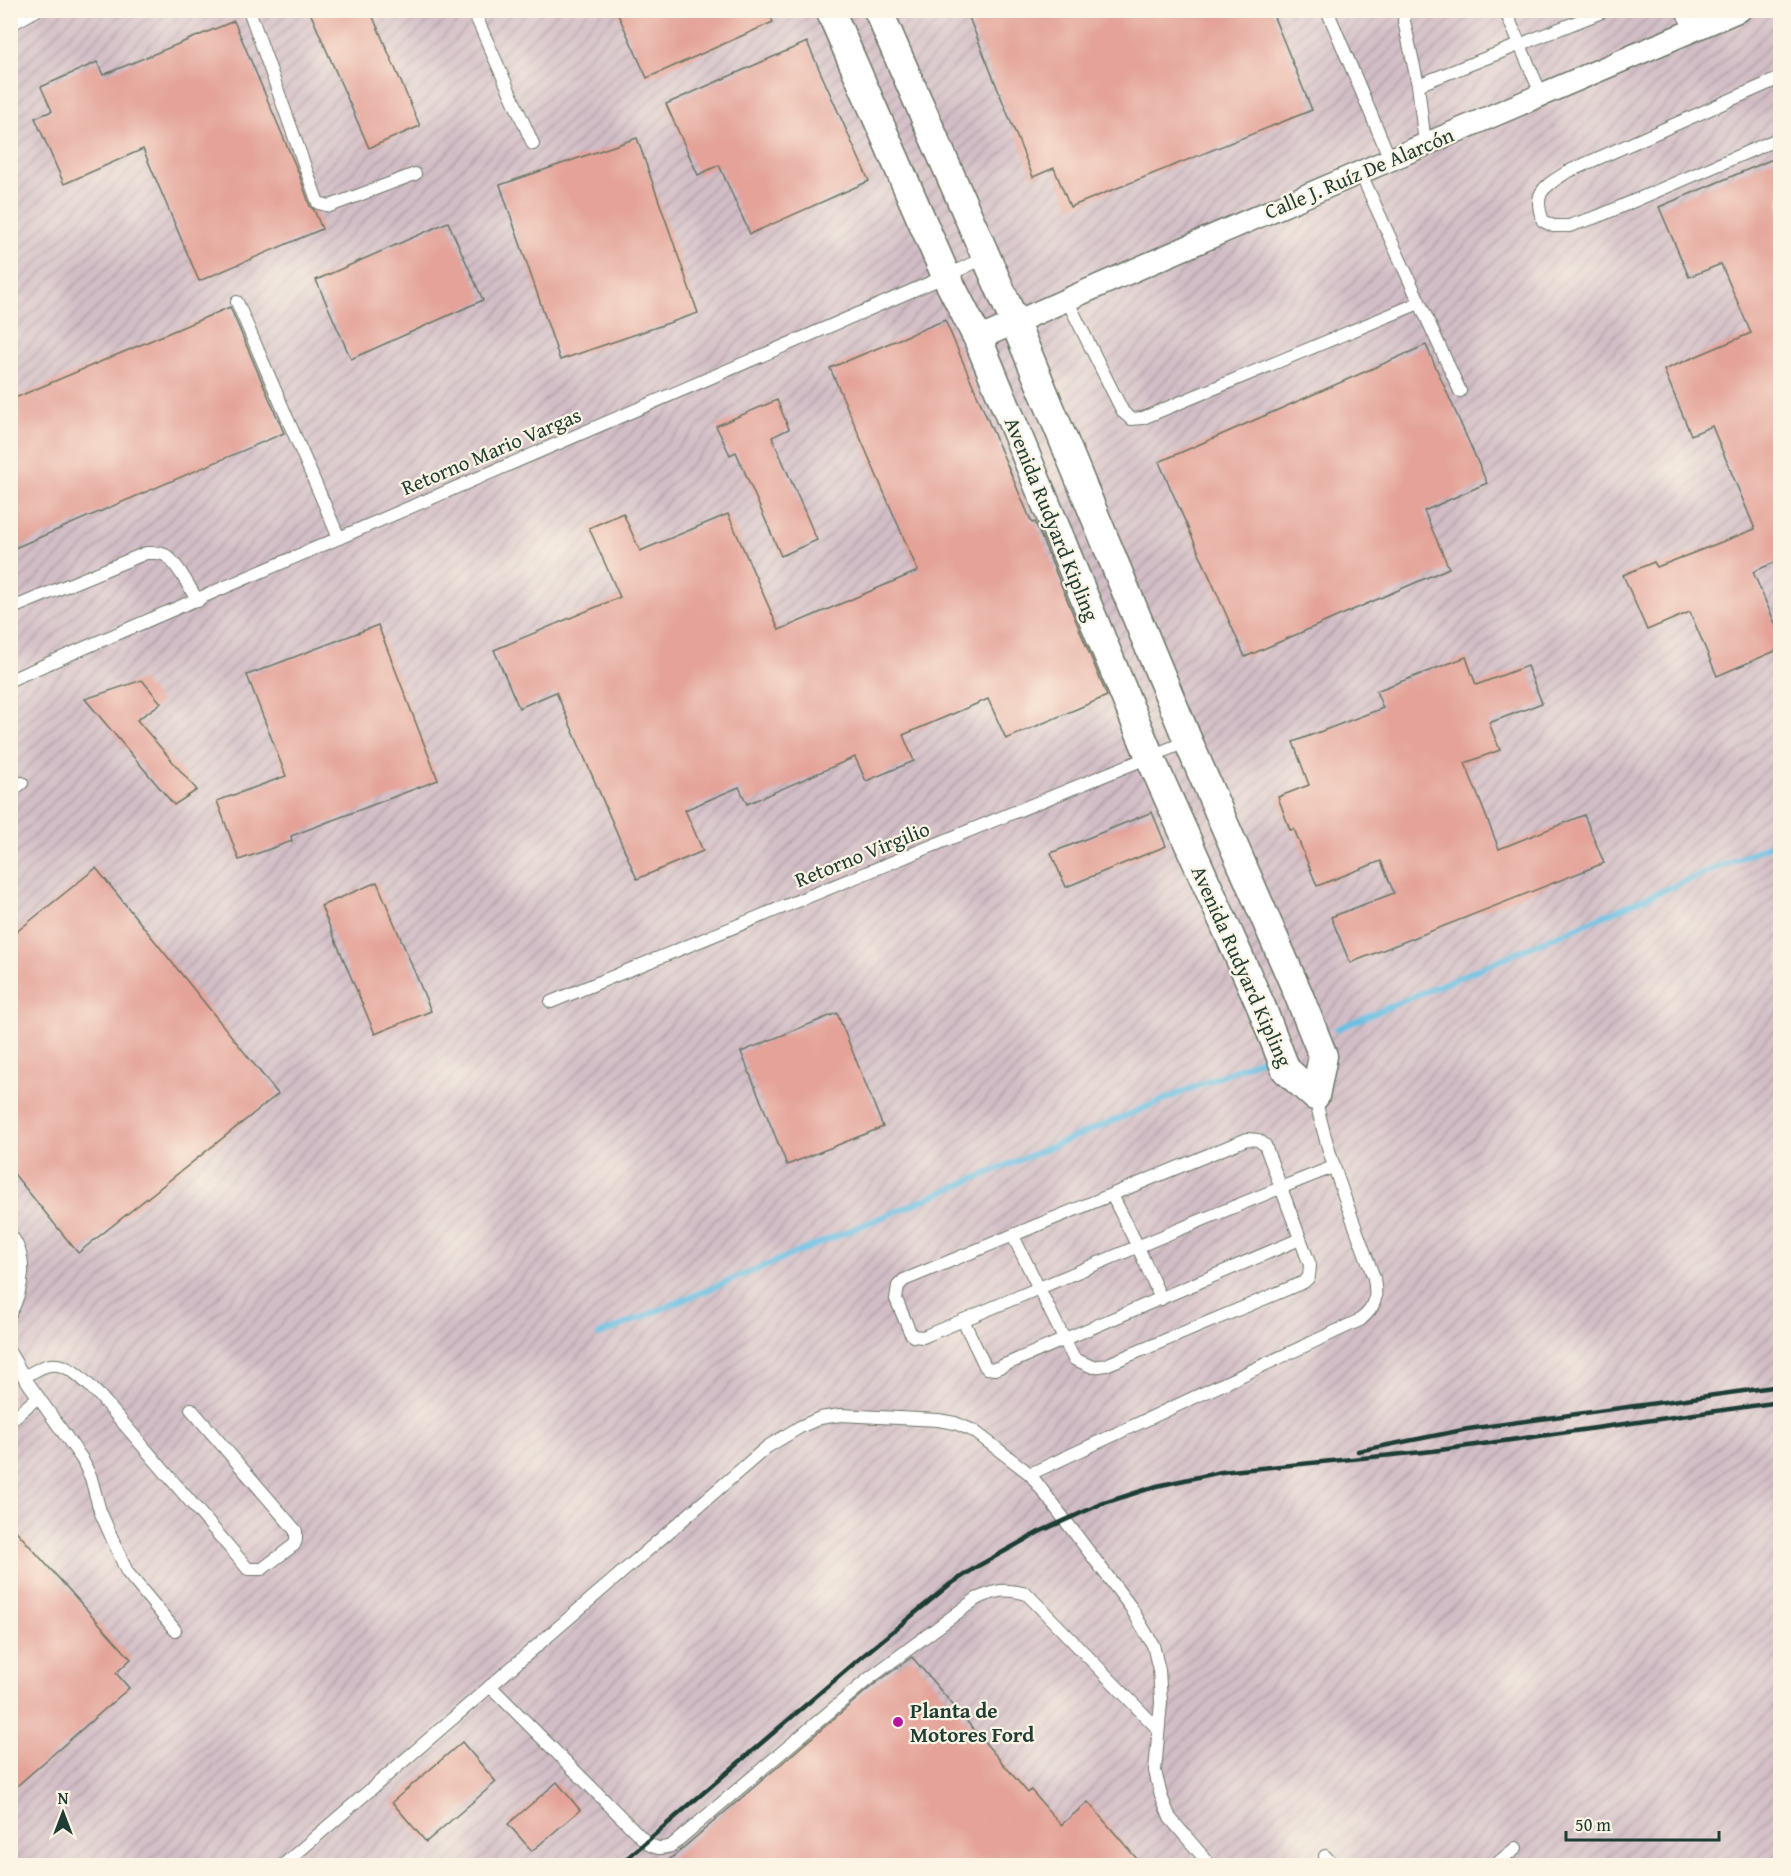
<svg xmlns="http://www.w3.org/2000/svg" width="1791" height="1876" font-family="'Gentium Book Plus',serif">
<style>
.industrial{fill:url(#industrial-furrows)}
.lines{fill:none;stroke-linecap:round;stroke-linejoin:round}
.stream{stroke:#67bfe4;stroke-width:6}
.building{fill:#e4a298}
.service-casing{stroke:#6a7666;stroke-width:14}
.minor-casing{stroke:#6a7666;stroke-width:25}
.tertiary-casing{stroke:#6a7666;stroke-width:31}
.service{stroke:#fff;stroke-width:12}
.minor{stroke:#fff;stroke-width:22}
.tertiary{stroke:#fff;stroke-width:28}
.rail{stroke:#1f3d34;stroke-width:4.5}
.poi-dot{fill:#b5179e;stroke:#fcf5e5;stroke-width:2}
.labels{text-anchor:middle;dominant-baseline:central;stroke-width:4.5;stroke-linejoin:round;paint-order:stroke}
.street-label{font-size:21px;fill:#1f3d34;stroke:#fcf5e5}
.poi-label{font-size:21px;font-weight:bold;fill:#1f3d34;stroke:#fcf5e5;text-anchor:start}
</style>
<defs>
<pattern id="industrial-furrows" width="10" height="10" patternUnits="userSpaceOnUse" patternTransform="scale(1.5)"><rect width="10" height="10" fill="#d2bdc6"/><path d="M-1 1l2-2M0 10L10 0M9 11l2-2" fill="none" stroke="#aa9ba2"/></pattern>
</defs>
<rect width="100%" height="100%" fill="#fcf5e5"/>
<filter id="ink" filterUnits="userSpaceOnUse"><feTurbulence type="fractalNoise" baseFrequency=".0167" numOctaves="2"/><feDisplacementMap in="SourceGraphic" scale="12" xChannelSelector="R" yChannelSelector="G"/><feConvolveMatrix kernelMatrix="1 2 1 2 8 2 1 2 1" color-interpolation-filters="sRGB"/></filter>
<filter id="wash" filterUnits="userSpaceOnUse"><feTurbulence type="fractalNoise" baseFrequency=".008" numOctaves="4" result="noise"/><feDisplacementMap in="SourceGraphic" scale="24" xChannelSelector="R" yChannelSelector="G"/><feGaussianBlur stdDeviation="1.35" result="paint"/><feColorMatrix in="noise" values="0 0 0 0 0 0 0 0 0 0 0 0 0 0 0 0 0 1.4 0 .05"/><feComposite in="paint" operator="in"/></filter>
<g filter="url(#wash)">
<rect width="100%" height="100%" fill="#f4e0c4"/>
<rect class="industrial" x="11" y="11" width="1769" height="1854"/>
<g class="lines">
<g class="stream">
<path d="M1337,1029L1780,841"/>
<path d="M599,1335L1264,1058"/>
</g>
</g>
<g id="blocks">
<g class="building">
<path d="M309,10H370L420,126L369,148Z"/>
<path d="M616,10H768L773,22L647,78Z"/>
<path d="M966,10H1271L1312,110L1070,207L1054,168L1033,177Z"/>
<path d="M234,21L299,174L310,206L314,210L322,229L199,281L143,149L64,184L35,118L52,111L41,87L97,62L103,75Z"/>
<path d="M807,42L869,181L750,234L719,165L698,175L666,104Z"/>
<path d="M637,138L698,313L560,360L500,185Z"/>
<path d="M1780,156V560L1753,572L1780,635V649L1717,676L1690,612L1647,630L1623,575L1654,562L1657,567L1755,529L1712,426L1691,435L1664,370L1751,333L1721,264L1689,277L1659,207Z"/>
<path d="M448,222L483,300L351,359L316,280Z"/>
<path d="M230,307L284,433L10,550V400Z"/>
<path d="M945,320L1032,523L1035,522L1107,696L1006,739L988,699L903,735L914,761L866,781L855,757L747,804L739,787L685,810L703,851L637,879L556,692L519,708L494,650L620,597L589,528L623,513L640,551L728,514L779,630L918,571L830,368Z"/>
<path d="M1426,345L1487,483L1424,511L1449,568L1245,657L1159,462Z"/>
<path d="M777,400L789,429L772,437L817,540L781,556L736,452L730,455L716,426Z"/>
<path d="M378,625L438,780L291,836L292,841L239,860L217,801L286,776L247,675Z"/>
<path d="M1466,657L1476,685L1527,666L1542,703L1489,723L1500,750L1465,763L1499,849L1584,815L1604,863L1350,963L1331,917L1394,893L1381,861L1317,886L1294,829L1290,830L1278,797L1309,785L1293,742L1383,708L1376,691Z"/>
<path d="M142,680L161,703L137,720L197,790L174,805L85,699Z"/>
<path d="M1152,812L1166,846L1066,887L1051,853Z"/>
<path d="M96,868L278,1094L78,1253L10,1169V937Z"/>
<path d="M377,882L431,1011L375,1034L321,906Z"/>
<path d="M837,1013L883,1127L787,1165L741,1052Z"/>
<path d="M10,1524L131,1659L116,1673L129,1688L10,1792Z"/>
<path d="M912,1657L1028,1793L1031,1790L1061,1825L1088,1802L1143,1866H662L872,1686Z"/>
<path d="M462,1742L496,1782L426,1842L392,1802Z"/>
<path d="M557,1782L580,1810L532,1851L508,1824Z"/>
</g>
</g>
</g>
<g filter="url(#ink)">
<use href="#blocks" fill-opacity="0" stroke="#6a7666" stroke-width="1.5"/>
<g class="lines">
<defs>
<g id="service">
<path d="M249,10L318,203L330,206L415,174"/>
<path d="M473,10L533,144"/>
<path d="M1327,10L1390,159"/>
<path d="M1405,10L1404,21L1418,85L1425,144"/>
<path d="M1505,10L1542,96"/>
<path d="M1681,10L1692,31"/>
<path d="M10,25L37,10"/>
<path d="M1780,78L1567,172C1544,187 1532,192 1543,221L1553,226H1569L1599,216L1780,138"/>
<path d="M1418,85L1607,10"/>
<path d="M1360,172L1460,391"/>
<path d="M1067,300L1123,412L1131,419L1143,418L1419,303"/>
<path d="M237,302L339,538"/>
<path d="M10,609L146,553C153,553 159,552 165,555C177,562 190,589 198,601"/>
<path d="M10,680L946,276L986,257"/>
<path d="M10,792L22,783"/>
<path d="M551,1002L1188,741"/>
<path d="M1112,1195L1138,1247L1161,1299"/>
<path d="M10,1234C29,1258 23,1289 10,1314"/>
<path d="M1013,1236L1074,1359L1093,1367L1106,1365L1304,1282L1309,1277L1310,1265L1265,1145L1258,1140L1247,1139L904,1280L898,1286L896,1299L910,1332L913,1336L923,1337C1059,1280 1195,1221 1333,1167"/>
<path d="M963,1320L985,1366L987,1368L995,1369L1300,1239"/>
<path d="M10,1353L24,1377L82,1459L91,1478L100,1511L127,1572L175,1630"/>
<path d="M24,1377C32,1373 41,1366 50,1365C70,1362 87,1384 100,1396L248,1569H262L294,1545L296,1540V1531L191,1409"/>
<path d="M10,1421L38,1397"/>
<path d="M1030,1474L1360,1320C1377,1306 1377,1298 1374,1278C1352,1217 1328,1159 1315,1096"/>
<path d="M490,1686L646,1842C654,1849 661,1849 671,1846L867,1680L976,1599C997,1590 1004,1588 1027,1594L1158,1729"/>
<path d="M1325,1856L1334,1866"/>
<path d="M282,1866L767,1447L800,1427L820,1418L840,1415L938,1420L955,1423L974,1431L1030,1474L1130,1606L1153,1645L1159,1670L1161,1702L1155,1771L1161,1796L1170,1818L1211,1866"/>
<path d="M1494,1866L1516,1848"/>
</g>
<path id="minor" d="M978,339C1231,226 1486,119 1740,10"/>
<path id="tertiary" d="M830,10L946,276L978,339L1150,757L1261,1006L1286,1070L1315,1096L1323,1056L1297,991L1188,741L1015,323L878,10"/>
</defs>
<use href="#service" class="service-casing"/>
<use href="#minor" class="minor-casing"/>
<use href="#tertiary" class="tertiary-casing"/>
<use href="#service" class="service"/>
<use href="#minor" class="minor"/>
<use href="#tertiary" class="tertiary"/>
<g class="rail">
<path d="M1358,1451L1468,1429L1780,1386"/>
<path d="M618,1866L864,1655L949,1585L978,1566L1039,1532L1101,1504L1157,1486L1221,1472L1433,1451L1780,1402"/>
</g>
</g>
</g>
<circle class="poi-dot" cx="898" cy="1722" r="6"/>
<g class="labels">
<g class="street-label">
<text transform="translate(1359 173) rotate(-23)">Calle J. Ruíz De Alarcón</text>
<text transform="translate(491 451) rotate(-23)">Retorno Mario Vargas</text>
<text transform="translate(1052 519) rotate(68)">Avenida Rudyard Kipling</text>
<text transform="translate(862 854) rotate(-22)">Retorno Virgilio</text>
<text transform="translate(1242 966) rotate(66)">Avenida Rudyard Kipling</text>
</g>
<g class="poi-label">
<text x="910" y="1710">Planta de<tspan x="910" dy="24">Motores Ford</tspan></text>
</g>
</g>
<rect width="1791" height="1876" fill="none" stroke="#fcf5e5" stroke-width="36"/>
<g transform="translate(63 1813)" stroke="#fcf5e5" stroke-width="4.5" paint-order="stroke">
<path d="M0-4.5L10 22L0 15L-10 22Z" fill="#1f3d34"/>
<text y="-9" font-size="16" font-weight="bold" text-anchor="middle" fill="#1f3d34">N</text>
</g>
<path d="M1566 1831v9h153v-9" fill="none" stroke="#1f3d34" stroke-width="3"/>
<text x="1575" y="1831" font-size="18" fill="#1f3d34" stroke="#fcf5e5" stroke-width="4.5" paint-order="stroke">50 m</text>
</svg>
